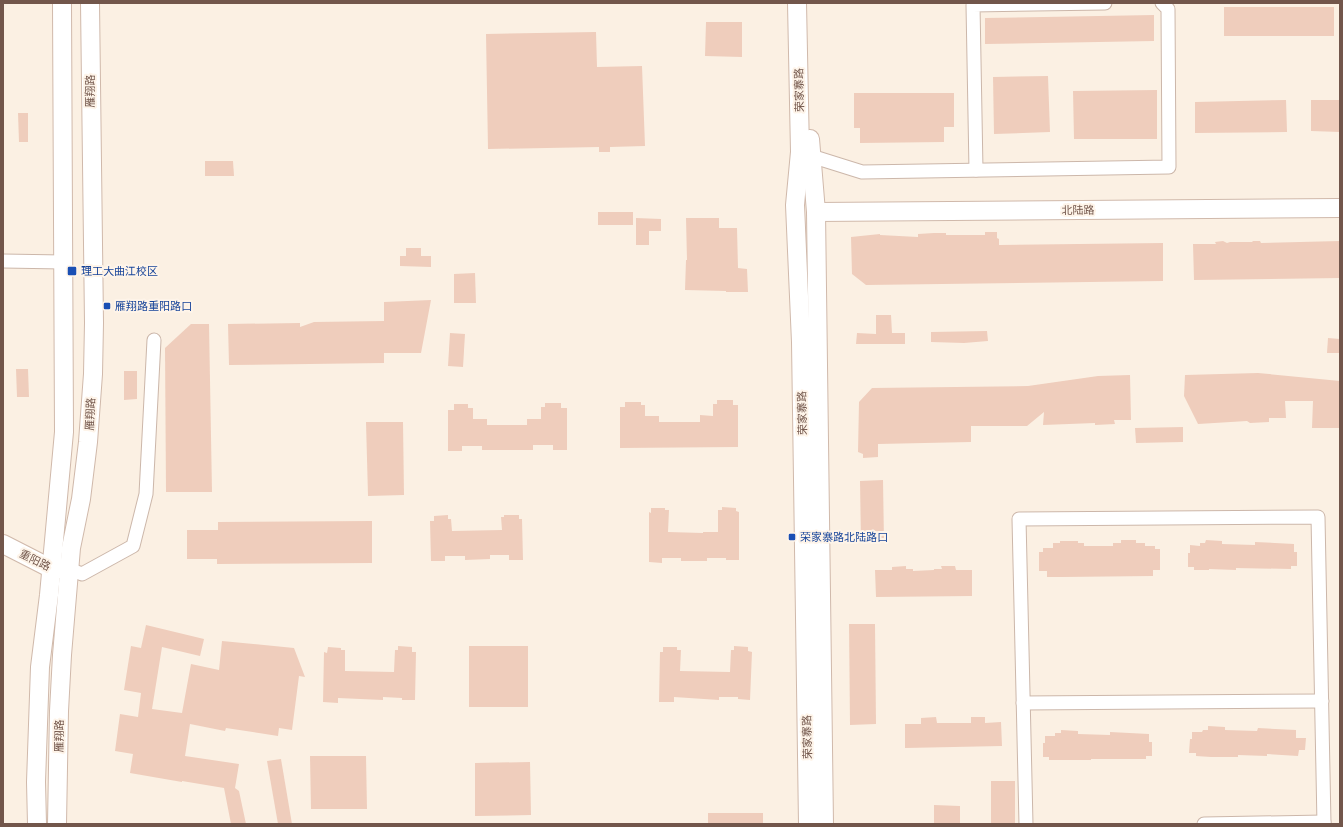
<svg xmlns="http://www.w3.org/2000/svg" width="1343" height="827" font-family="'PT Sans Narrow','Noto Sans SC',sans-serif">
<style>
.building{fill:#efcdbc}
.lines{fill:none;stroke-linecap:round;stroke-linejoin:round}
.street-casing{stroke:#ccb7aa;stroke-width:15}
.secondary-casing{stroke:#d0b9ab;stroke-width:20}
.street{stroke:#fff;stroke-width:13}
.secondary{stroke:#fff;stroke-width:18}
.transit-dot{fill:#1a4fb4;stroke:#fef4e9;stroke-width:1.5}
.labels{text-anchor:middle;dominant-baseline:central;stroke-width:4;stroke-linejoin:round;paint-order:stroke}
.street-label{font-size:11px;fill:#72564b;stroke:#fef4e9}
.transit-label{font-size:11px;fill:#164399;stroke:#fef4e9;text-anchor:start}
</style>
<rect width="100%" height="100%" fill="#fbf0e3"/>
<g class="building">
<rect x="1224" y="7" width="110" height="29"/>
<path d="M1154,15V41L985,44V18Z"/>
<path d="M706,22H742V57L705,56Z"/>
<path d="M596,32L597,67L642,66L645,146L610,147V152H599V147L488,149L486,34Z"/>
<path d="M1048,76L1050,132L994,134L993,77Z"/>
<path d="M1157,90V139H1074L1073,91Z"/>
<path d="M854,93H954V127H944V142L860,143V128H854Z"/>
<path d="M1286,100L1287,132L1195,133V102Z"/>
<path d="M1311,100H1340V132L1311,131Z"/>
<path d="M18,113H28V142H19Z"/>
<path d="M205,161H233L234,176H205Z"/>
<rect x="598" y="212" width="35" height="13"/>
<path d="M636,218L661,219V231H649V245H636Z"/>
<path d="M686,218H719V228H737L738,268L747,269L748,292H726V291L685,290L686,260H687Z"/>
<path d="M985,232H997V238L999,239V245L1163,243V281L866,285L852,274L851,237L880,234V235L918,237V234L934,233H946V235H985Z"/>
<path d="M1223,241L1227,243L1230,242H1252L1253,241H1260L1261,243L1340,241V278L1194,280L1193,244H1216L1215,242Z"/>
<path d="M406,248H421V256H431V267L400,266V256H406Z"/>
<path d="M475,273L476,303H454V274Z"/>
<path d="M431,300L421,353H384V363L229,365L228,324L300,323V327L314,322L384,321V302Z"/>
<path d="M876,315H891L892,333H905V344H856L857,333L876,334Z"/>
<path d="M191,324H209L212,492H166L165,348Z"/>
<path d="M987,331L988,341L964,343L931,342V332Z"/>
<path d="M450,333L465,334L463,367L448,366Z"/>
<path d="M1328,338L1340,339V353H1327Z"/>
<path d="M16,369H28L29,397H17Z"/>
<path d="M124,371H137V399L124,400Z"/>
<path d="M1258,373L1340,381V428H1312L1313,401H1285L1286,418H1269V422L1250,423L1247,421L1198,424L1184,396L1185,375Z"/>
<path d="M1130,375L1131,420H1114L1115,424L1095,425V423L1043,425L1044,412L1027,426H971V442L878,444V457L863,458V454L858,452L859,402L872,388L1028,386L1098,376Z"/>
<path d="M717,400H733V405H738V447L620,448V407H625V402H641V405H645V416H659V422H700V415L713,416V404H717Z"/>
<path d="M545,403H561V408H567V450H553V445H533V450H482V446H462V451H448V410H454V404H468V408H473V419H487V425H527V419H541V407H545Z"/>
<path d="M366,422H403L404,495L368,496Z"/>
<path d="M1183,427V442L1136,443L1135,428Z"/>
<path d="M883,480L884,542L861,543L860,481Z"/>
<path d="M722,507L736,508V511L739,512V560H726V558H707V561H681V558H662V563L649,562V512L651,513V508H665V510H669L668,532L703,533V532H718V510H722Z"/>
<path d="M448,515V519H451L452,531L502,530L501,517H504V515H519V519H522L523,560H509V555H490V559L465,560V556H445V561H431L430,521H434V516Z"/>
<path d="M372,521V563L217,564V559H187V530H218V522Z"/>
<path d="M1121,540H1136V543H1145V546H1155V549H1160V570H1153V576L1062,577H1047V571H1039V552H1043V548H1053V543H1060V541H1078V543H1084V546H1113V543H1121Z"/>
<path d="M1206,540L1222,541V544L1255,545V542L1294,544V552H1297V566H1291V569L1236,568V570L1209,569V570H1194V567H1188V553H1190V545L1200,546V543H1205Z"/>
<path d="M906,566V569H913V571L934,570V569H942L941,566H955L956,570H972V596L876,597L875,570H892V567Z"/>
<path d="M849,624H875L876,724L850,725Z"/>
<path d="M146,625L204,639L200,656L162,647L152,709L182,713L191,664L219,670L222,641L294,648L305,677L299,676L292,730L279,728L278,736L226,728L225,731L190,724L185,756L239,764L235,788L239,791L246,824H231L224,788L182,781V782L130,773L133,754L115,751L120,714L138,717L141,693L124,690L131,646L141,648Z"/>
<path d="M398,646L412,647V652H416L415,700H402V698L383,697V700L338,698V703L323,702L324,652L327,653L328,647L341,648V650H345V671L394,672L395,650H398Z"/>
<rect x="469" y="646" width="59" height="61"/>
<path d="M734,646L748,647V651L752,652L750,700L738,699V697H719V700L674,697V702H659L660,652H663V647H677V650H681L680,671L730,672L731,650H734Z"/>
<path d="M936,717L937,723H971V717H985V723L1001,722L1002,746L905,748V724H921V718Z"/>
<path d="M1208,726L1225,727V730L1257,731L1258,728L1296,730V738H1306L1305,750H1299L1298,756L1267,754V756L1238,755V757H1211L1196,756V753H1189L1190,739H1192V732H1202L1203,730H1208Z"/>
<path d="M1061,730L1078,731V734L1110,735V732L1149,734V742H1152V756H1146V759H1091V760H1049V757H1043V743H1045V736H1055V733H1061Z"/>
<path d="M310,756H366L367,809H311Z"/>
<path d="M281,759L292,824H278L267,761Z"/>
<path d="M530,762L531,815L475,816V763Z"/>
<rect x="991" y="781" width="24" height="43"/>
<path d="M934,805L960,806V824H934Z"/>
<rect x="708" y="813" width="55" height="11"/>
</g>
<g class="lines">
<defs>
<g id="street">
<path d="M811,156L862,172L1169,167L1168,9L1162,3"/>
<path d="M976,170L973,5L1105,3"/>
<path d="M3,261L63,262"/>
<path d="M69,569L82,574L133,546L146,494L154,340"/>
<path d="M1023,703L1322,701"/>
<path d="M1026,824L1019,519L1318,517L1324,824"/>
<path d="M1204,824L1324,822"/>
</g>
<g id="secondary">
<path d="M797,3L800,152L795,205L801,342L808,824"/>
<path d="M810,139L816,212L824,824"/>
<path d="M816,212L1340,208"/>
<path d="M3,544L52,569H62"/>
<path d="M37,824L36,782L40,667L49,595L64,432L62,3"/>
<path d="M57,824L59,711L62,655L71,548L81,499L88,442L93,374L94,323L90,3"/>
</g>
</defs>
<use href="#street" class="street-casing"/>
<use href="#secondary" class="secondary-casing"/>
<use href="#street" class="street"/>
<use href="#secondary" class="secondary"/>
</g>
<g class="transit-dot">
<rect x="67" y="266" width="10" height="10" rx="2"/>
<rect x="103" y="302" width="8" height="8" rx="2"/>
<rect x="788" y="533" width="8" height="8" rx="2"/>
</g>
<g class="labels">
<g class="street-label">
<text transform="translate(799 90) rotate(-91)">荣家寨路</text>
<text transform="translate(90 91) rotate(-90)">雁翔路</text>
<text transform="translate(1078 210) rotate(-1)">北陆路</text>
<text transform="translate(802 413) rotate(-91)">荣家寨路</text>
<text transform="translate(90 414) rotate(-87)">雁翔路</text>
<text transform="translate(35 560) rotate(26)">重阳路</text>
<text transform="translate(59 736) rotate(-89)">雁翔路</text>
<text transform="translate(807 737) rotate(-91)">荣家寨路</text>
</g>
<g class="transit-label">
<text x="81" y="271">理工大曲江校区</text>
<text x="115" y="306">雁翔路重阳路口</text>
<text x="800" y="537">荣家寨路北陆路口</text>
</g>
</g>
<rect width="1343" height="827" fill="none" stroke="#72564b" stroke-width="8"/>
</svg>
